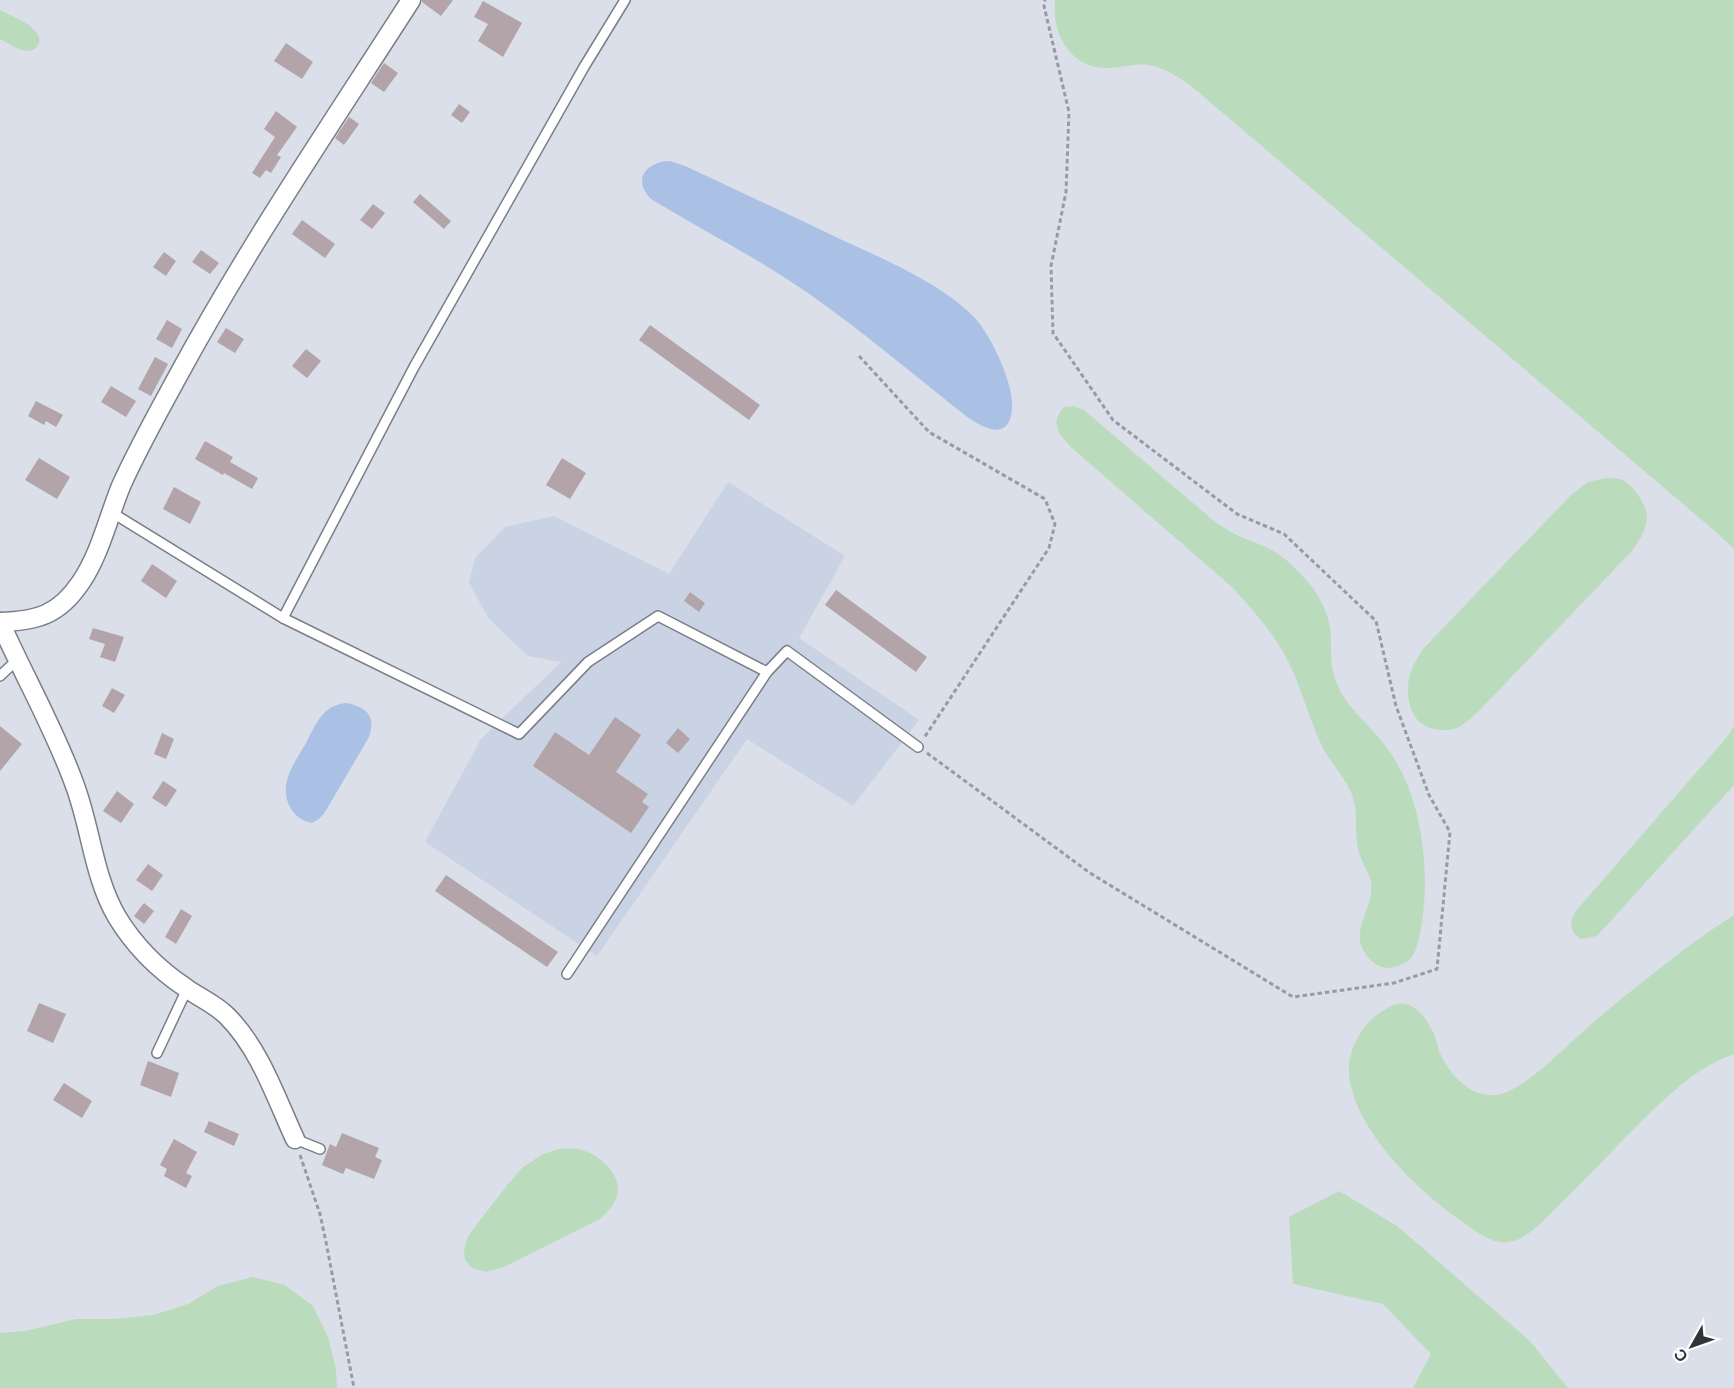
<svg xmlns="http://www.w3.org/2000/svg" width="1734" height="1388" font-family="Helvetica,sans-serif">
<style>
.built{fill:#cad3e4}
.green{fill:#bbdcbc}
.water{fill:#aac0e5}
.building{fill:#b2a4a8}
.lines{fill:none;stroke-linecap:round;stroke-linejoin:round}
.lane-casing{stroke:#7a7e88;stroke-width:12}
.street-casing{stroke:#7a7e88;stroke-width:21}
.path{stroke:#979ba3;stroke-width:3;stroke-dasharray:4.5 3;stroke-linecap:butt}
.lane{stroke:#fff;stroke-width:9}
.street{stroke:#fff;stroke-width:18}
</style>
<rect width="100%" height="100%" fill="#dadfea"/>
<path class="built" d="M728,482L845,556L799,638L919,720L853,806L747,739L597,956L425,842L481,739L561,662L528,656L489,619L469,583L475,558L505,527L554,516L669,574Z"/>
<g class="green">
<path d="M1055,0H1734V549L1716,532L1190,85C1177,76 1164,68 1149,65C1135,63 1121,68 1107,68C1080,69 1061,48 1056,23C1054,16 1055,7 1055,0Z"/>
<path d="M0,10C11,16 29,22 36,32C39,36 41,41 38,45C31,59 9,44 0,39Z"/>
<path d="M1073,406L1084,410L1214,521C1220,525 1227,530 1235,534C1248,541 1262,544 1275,552C1288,560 1298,571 1308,582C1320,596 1330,616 1331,635C1331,653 1330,667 1337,684C1346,706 1364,720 1379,738C1413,777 1424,830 1425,881C1425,898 1422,945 1411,958C1407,963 1397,967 1389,968C1379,968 1371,962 1365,953C1349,930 1375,907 1371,882C1369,872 1361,861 1358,850C1354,831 1359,810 1351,792C1343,775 1330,762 1322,746C1307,715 1300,680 1282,650C1269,628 1251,608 1233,588L1072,448C1059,434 1049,424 1064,407Z"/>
<path d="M1606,478C1610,478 1616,478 1620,479C1633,484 1647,505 1647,518C1646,531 1638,543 1630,553L1480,710C1472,717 1464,726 1454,729C1450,730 1444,730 1440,730C1416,728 1407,709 1408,687C1408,673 1416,660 1423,649L1571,495L1588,482Z"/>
<path d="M1734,726V785L1597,936L1581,939C1569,932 1569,922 1576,911L1727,737Z"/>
<path d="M1734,915V1054C1688,1070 1655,1109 1621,1142C1594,1170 1567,1198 1539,1225C1526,1236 1513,1246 1495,1241C1482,1237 1470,1227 1460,1220C1417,1190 1351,1127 1349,1071C1348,1056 1355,1041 1363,1029C1370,1019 1380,1012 1391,1006C1410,997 1424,1014 1432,1030C1436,1037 1437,1044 1439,1051C1449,1074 1470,1098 1496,1095C1523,1092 1566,1046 1587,1028C1599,1017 1612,1007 1625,996C1660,968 1696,939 1734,915Z"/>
<path d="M558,1149C564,1149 571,1148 577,1149C586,1150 595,1155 602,1161C625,1181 622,1200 600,1219L504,1267L486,1272L472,1268L465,1260L464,1250L468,1236L508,1184L522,1168L541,1155Z"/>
<path d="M1339,1191L1397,1226L1529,1340L1568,1388H1413L1431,1354L1383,1304L1293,1284L1289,1217Z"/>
<path d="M253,1277L285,1285L313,1306L328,1337L336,1369L337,1388H0V1333L25,1331L76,1319H115L153,1315L188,1304L218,1286Z"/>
</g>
<g class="water">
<path d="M670,161L685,166C738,191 790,215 842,240C884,259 942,284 974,317C991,335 1014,384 1012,408C1010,439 989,431 970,419C916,377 864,332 808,293C758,258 703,231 651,199C632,179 646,162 670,161Z"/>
<path d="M346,703C367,707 376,716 369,737L325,812L319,819L312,823C302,821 295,816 290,807C278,784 294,764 306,743C311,733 317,720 325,712C332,706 338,704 346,703Z"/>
</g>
<g class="building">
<path d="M422,0H453L441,16L422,2Z"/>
<path d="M483,1L522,23L503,57L478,41L488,24L474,17Z"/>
<path d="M286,43L313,62L302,79L274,61Z"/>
<path d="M384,63L398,73L384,92L371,83Z"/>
<path d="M459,104L470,112L462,123L451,115Z"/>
<path d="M276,111L297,127L277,155L281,157L271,173L266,170L260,178L252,173L275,137L264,129Z"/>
<path d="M349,117L359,124L344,145L335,138Z"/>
<path d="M420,194L451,221L444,229L413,202Z"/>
<path d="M373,204L385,213L372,229L360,220Z"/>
<path d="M302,220L335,244L325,258L292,234Z"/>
<path d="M201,250L219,263L210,274L192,262Z"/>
<path d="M164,252L176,261L166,276L153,267Z"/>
<path d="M167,320L182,329L172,348L156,339Z"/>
<path d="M650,325L760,405L749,420L639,340Z"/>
<path d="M226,328L244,339L235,353L217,342Z"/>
<path d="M306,349L321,361L307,378L292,366Z"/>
<path d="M155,357L168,364L151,396L138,389Z"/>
<path d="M111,386L136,401L126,417L101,402Z"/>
<path d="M36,401L63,415L56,427L46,421L44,425L28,416Z"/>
<path d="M205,441L233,457L230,462L258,478L252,489L224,473L223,475L195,459Z"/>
<path d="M39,458L70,477L57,499L25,480Z"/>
<path d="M562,458L586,473L570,499L546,485Z"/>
<path d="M174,487L201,502L190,524L163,509Z"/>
<path d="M152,564L177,581L166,598L141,581Z"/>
<path d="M836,590L927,657L916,672L825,605Z"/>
<path d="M690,592L705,603L699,612L684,601Z"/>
<path d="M93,628L124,637L115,662L100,657L105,644L89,639Z"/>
<path d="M112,688L125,695L114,713L102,706Z"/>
<path d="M615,717L641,735L616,772L648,794L642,802L649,807L631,833L533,766L555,732L589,755Z"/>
<path d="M0,726L22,744L0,771Z"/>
<path d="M678,728L690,739L678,753L666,743Z"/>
<path d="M162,733L174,739L166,759L154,754Z"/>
<path d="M163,781L177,790L166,807L152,798Z"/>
<path d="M117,791L134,804L121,823L103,811Z"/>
<path d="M148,864L163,875L152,891L136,880Z"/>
<path d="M446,875L558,952L547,967L435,891Z"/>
<path d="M144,903L154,911L144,924L134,916Z"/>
<path d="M181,909L192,916L176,944L165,937Z"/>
<path d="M39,1003L66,1014L53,1043L27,1031Z"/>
<path d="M148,1061L179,1073L171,1097L140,1085Z"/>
<path d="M64,1083L92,1101L82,1118L53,1100Z"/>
<path d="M209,1121L239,1134L234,1146L204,1132Z"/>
<path d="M342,1133L379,1148L375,1157L382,1160L374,1179L346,1168L343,1174L322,1165L330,1144L336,1147Z"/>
<path d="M174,1139L197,1152L186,1173L192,1176L186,1188L164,1176L167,1169L160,1165Z"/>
</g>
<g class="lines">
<defs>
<g id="lane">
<path d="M111,512L283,618L519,734L588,662L658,616L767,672L787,651L918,747"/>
<path d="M283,618L414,367L584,67L625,0"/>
<path d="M0,676L17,660"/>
<path d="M567,974L767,672"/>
<path d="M157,1053L187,989"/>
<path d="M295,1139L320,1149"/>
</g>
<g id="street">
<path d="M0,622C37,621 59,615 81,582C100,554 108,518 121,486C138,448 159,411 179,374C249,245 332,123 411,0"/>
<path d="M0,622C24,676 54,728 74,783C91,827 93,876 117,917C134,945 159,970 186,988C200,998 215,1004 227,1016C260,1049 276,1098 295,1139"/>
</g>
</defs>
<use href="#lane" class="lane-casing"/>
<use href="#street" class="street-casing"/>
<g class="path">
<path d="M859,356L929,432L1045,499L1055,524L1049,548L924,738"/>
<path d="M927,753L1090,873L1293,997L1394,983L1437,969L1450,832L1429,795L1396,706L1376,621L1284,534L1237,514L1113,420L1053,333L1051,266L1066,192L1069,112L1044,6L1045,0"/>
<path d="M300,1155L320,1214L326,1242L354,1388"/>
</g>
<use href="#lane" class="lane"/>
<use href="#street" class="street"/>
</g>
<g transform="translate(1692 1346) rotate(230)" stroke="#ffffff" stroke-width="4.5" paint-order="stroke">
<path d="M0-4.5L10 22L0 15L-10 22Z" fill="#313337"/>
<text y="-9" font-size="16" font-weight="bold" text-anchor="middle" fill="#313337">С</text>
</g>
</svg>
